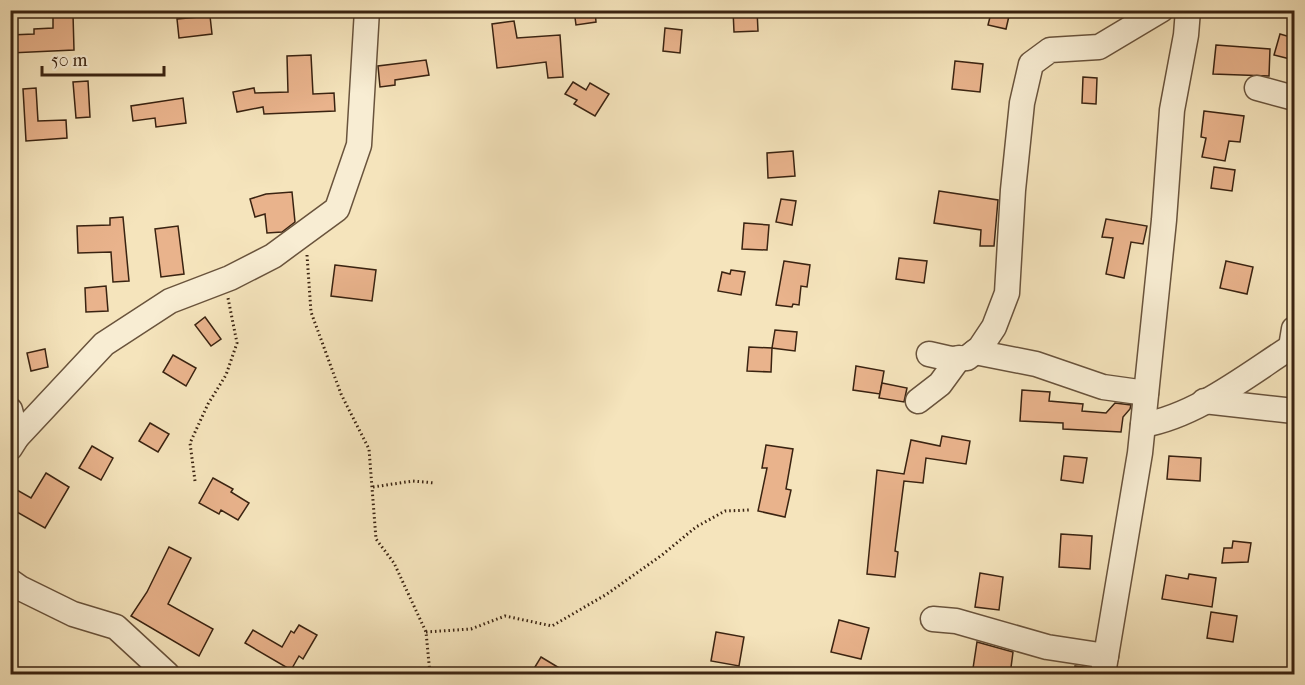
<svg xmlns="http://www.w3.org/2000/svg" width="1305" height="685" font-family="'IM FELL French Canon',serif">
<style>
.building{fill:#e9b38c;stroke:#3a2311;stroke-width:1.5}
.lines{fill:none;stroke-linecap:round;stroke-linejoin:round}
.minor-casing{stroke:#69533c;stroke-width:27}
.path{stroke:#3a2311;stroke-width:3;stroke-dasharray:1.5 3;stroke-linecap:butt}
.minor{stroke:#f8edd3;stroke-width:24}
</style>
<rect width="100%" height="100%" fill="#f5e4bc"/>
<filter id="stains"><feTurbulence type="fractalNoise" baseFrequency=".00333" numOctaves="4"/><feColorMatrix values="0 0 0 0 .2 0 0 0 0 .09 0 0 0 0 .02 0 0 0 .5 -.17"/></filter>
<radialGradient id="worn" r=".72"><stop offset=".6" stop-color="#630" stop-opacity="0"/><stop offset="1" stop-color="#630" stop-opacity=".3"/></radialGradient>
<g class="building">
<path d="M574,10H595L596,22L576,25Z"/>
<path d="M733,10H757L758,31L734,32Z"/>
<path d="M991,13L1009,16L1006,29L988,25Z"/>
<path d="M73,14L74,50L10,53V35L34,34V29L53,28V15Z"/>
<path d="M210,16L212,34L179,38L177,19Z"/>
<path d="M514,21L517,38L560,35L563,77L548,78L546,62L497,68L492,24Z"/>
<path d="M665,28L682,30L680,53L663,51Z"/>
<path d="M1280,34L1294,38V60L1274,55Z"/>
<path d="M1216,45L1270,49L1269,76L1213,74Z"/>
<path d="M311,55L313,94L334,93L335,111L264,114L263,107L237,112L233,92L254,88L255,93L288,92L287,56Z"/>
<path d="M426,60L429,75L395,80V85L380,87L378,66Z"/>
<path d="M955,61L983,64L980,92L952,89Z"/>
<path d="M1083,77L1097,78L1096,104L1082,103Z"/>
<path d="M88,81L90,117L76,118L73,82Z"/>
<path d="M573,82L586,90L590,83L609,94L595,116L574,104L577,100L565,94Z"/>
<path d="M36,88L38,121L66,120L67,138L26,141L23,89Z"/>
<path d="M183,98L186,123L156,127L155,118L133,121L131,106Z"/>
<path d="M1204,111L1244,116L1240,142L1229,141L1225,161L1202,157L1206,138L1201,137Z"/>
<path d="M793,151L795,176L768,178L767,153Z"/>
<path d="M1214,167L1235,170L1232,191L1211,188Z"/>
<path d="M939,191L998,200L994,246H980L981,230L934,223Z"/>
<path d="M292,192L295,222L282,232L267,233L265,214L255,217L250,199L266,194Z"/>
<path d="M781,199L796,201L792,225L776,222Z"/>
<path d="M123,217L129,281L113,282L111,252L78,253L77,226L110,225V218Z"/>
<path d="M1106,219L1147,226L1143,244L1131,242L1124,278L1106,274L1113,238L1102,237Z"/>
<path d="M744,223L769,225L767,250L742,249Z"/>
<path d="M178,226L184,274L161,277L155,229Z"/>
<path d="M899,258L927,261L924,283L896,279Z"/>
<path d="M784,261L810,265L807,287L801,286L799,305L793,304L792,307L776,305Z"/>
<path d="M1226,261L1253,267L1247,294L1220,288Z"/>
<path d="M335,265L376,270L372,301L331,296Z"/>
<path d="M731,270L745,272L741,295L718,291L722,272L730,274Z"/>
<path d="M106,286L108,311L86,312L85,288Z"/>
<path d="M205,317L221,339L211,346L195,325Z"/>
<path d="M775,330L797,332L795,351L772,348Z"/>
<path d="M749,347L772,348L771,372L747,371Z"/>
<path d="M45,349L48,367L31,371L27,353Z"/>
<path d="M173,355L196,368L186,386L163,372Z"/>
<path d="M856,366L884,371L880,394L853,390Z"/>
<path d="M882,383L907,388L904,402L879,398Z"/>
<path d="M1022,390L1050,392L1049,401L1083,404L1082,411L1106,413L1115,403L1131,405L1130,409L1123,417L1121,432L1063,429V423L1020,421Z"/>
<path d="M150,423L169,434L158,452L139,441Z"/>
<path d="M942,436L970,441L966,464L926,458L923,483L904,481L895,551L898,552L895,577L867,574L877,470L904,474L911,440L940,446Z"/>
<path d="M766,445L793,449L786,489L791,490L785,517L758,511L767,468H762Z"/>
<path d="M92,446L113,458L101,480L79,468Z"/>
<path d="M1064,456L1087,458L1083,483L1061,480Z"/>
<path d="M1169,456L1201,458L1200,481L1167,479Z"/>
<path d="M46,473L69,487L45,528L10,508V486L31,498Z"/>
<path d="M213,478L233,489L231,492L249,503L238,520L221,510L219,514L199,503Z"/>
<path d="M1061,534L1092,536L1090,569L1059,567Z"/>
<path d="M1233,541L1251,543L1248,562L1222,563L1224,548H1232Z"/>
<path d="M169,547L191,558L168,604L213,629L199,656L131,616L147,592Z"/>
<path d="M980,573L1003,577L999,610L975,607Z"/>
<path d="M1189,574L1216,578L1212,607L1162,599L1166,575L1188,579Z"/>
<path d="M1211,612L1237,616L1233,642L1207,638Z"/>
<path d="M839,620L869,628L861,659L831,652Z"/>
<path d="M299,625L317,635L303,659L299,656L291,670L245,643L253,630L282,647L291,631L294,633Z"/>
<path d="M716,632L744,637L739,666L711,661Z"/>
<path d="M977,642L1013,652L1010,675H972Z"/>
<path d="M541,657L571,675H530Z"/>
<path d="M1075,666L1090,668L1089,675H1074Z"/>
</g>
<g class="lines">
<defs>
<g id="minor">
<path d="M1257,88L1294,98"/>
<path d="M975,352L1036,364L1103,387L1146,393"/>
<path d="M929,354L951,359L967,358L980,348L994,327L1007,293L1013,190L1022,103L1031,64L1050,50L1099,47L1161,10"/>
<path d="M918,401L940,384L959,358"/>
<path d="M1204,401L1294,411"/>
<path d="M10,410L17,437"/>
<path d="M1143,425C1196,416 1246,376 1291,347L1294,329"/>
<path d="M10,448L17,437L104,344L170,301L230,278L273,256L337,209L359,145L367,10"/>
<path d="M10,581L20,588L73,614L116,627L167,674"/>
<path d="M933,619L956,621L1047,647L1106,656"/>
<path d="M1103,674L1140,453L1164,220L1172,110L1186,35L1188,10"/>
</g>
</defs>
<use href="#minor" class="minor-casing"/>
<g class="path">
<path d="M307,255L311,312L341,394L369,449L376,539L394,563L426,632L430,674"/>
<path d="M195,481L190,443L208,404L226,375L237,343L228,298"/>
<path d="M373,487L413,481L435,483"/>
<path d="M426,632L471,629L505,616L552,626L607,594L662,555L696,527L725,511L749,510"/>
</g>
<use href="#minor" class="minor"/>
</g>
<rect width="1305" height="685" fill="none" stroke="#f5e4bc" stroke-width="36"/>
<rect x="12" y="12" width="1281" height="661" fill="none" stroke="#3a2311" stroke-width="3"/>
<rect x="18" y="18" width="1269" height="649" fill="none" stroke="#3a2311" stroke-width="1.5"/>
<path d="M42 66v9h122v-9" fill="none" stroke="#3a2311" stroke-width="3"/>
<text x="51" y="66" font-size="18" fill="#3a2311" stroke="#f8edd3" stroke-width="4.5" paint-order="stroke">50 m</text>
<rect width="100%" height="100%" filter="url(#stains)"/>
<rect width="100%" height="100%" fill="url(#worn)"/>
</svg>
